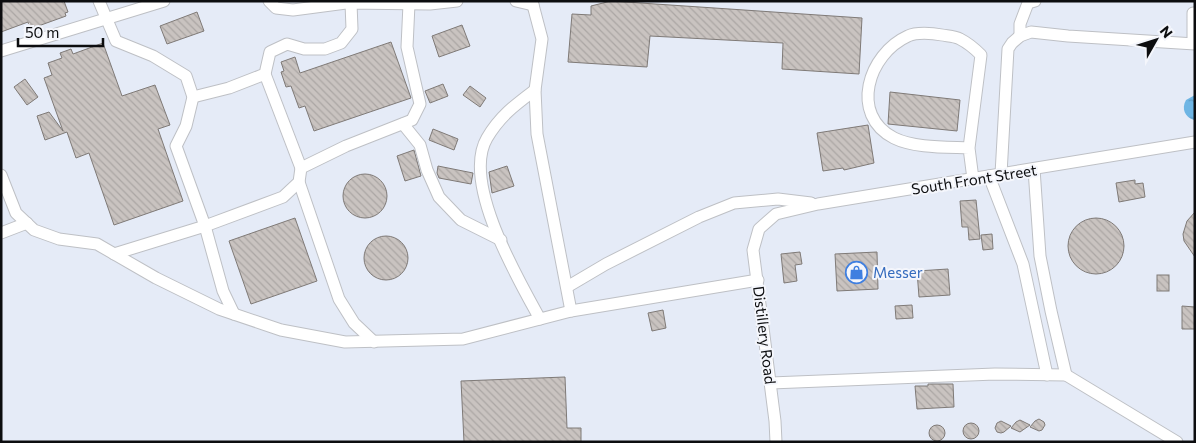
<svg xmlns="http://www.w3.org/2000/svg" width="1196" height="443" font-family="Commissioner,sans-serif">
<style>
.built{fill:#e5ebf7}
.water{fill:url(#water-ripples)}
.building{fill:url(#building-back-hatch);stroke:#7f7a77}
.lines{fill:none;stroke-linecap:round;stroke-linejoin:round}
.minor-casing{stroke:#bec0c5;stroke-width:13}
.minor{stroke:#fff;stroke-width:11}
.labels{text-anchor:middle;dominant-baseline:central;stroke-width:4;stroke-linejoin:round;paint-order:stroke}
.street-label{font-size:15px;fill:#0c0d0f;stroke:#f4f6fc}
.shop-label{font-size:15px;fill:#366cbe;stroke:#f4f6fc;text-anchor:start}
</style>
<defs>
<pattern id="water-ripples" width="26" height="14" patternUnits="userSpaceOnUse" patternTransform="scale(1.25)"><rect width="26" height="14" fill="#6eb5e4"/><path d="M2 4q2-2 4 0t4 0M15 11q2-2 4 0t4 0" fill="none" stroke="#5e9ac2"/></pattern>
<pattern id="building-back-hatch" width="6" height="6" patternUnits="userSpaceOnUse" patternTransform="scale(1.25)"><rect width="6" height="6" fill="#c9c3c0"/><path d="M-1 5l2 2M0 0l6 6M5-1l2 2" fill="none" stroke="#aba6a4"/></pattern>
</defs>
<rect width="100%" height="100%" fill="#f4f6fc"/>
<rect class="built" x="1" y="1" width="1194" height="441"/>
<path class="water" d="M1195,95V120H1194C1185,117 1181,109 1186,100Z"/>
<g class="building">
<path d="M1,1H64L68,12L65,13L66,16L30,29L28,22L1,32Z"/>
<path d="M611,1L862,18L859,74L782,69L783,43L650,36L647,67L568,62L572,14L591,15V6Z"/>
<path d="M197,12L204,31L167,44L160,26Z"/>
<path d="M462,25L470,46L439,57L432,36Z"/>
<path d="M391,42L411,98L314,131L305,106L299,108L291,86L286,87L281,72L284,71L281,62L295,57L300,73Z"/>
<path d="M103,43L122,96L155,85L170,125L158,129L183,201L114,225L89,153L76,158L67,132L45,140L37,116L49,112L63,131L44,78L52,75L48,63L62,58L60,53L71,49L73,54Z"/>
<path d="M25,79L38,97L27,105L14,87Z"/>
<path d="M443,84L448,96L430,103L425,91Z"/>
<path d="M470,86L486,98L480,107L463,95Z"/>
<path d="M890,92L960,100L957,131L888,124Z"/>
<path d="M868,125L874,163L844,170L843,168L823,171L817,133Z"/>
<path d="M433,129L458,139L454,150L429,140Z"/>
<path d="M414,150L421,176L405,181L397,156Z"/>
<path d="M438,166L473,173L471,184L439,178L437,173Z"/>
<path d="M507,166L514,186L492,193L489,172Z"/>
<circle cx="365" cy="196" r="22"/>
<path d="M1135,180V184L1143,183L1145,197L1119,202L1116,183Z"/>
<path d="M976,200L980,239L969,240L968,227H962L960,201Z"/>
<path d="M1195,212V257L1184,241L1183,234L1187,221Z"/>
<path d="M295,218L317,281L251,304L229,241Z"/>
<circle cx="1096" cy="246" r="28"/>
<path d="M992,234L993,249L983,250L981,235Z"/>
<circle cx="386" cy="258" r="22"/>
<path d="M800,252L802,264L795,265L797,281L784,283L781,254Z"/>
<path d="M877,252L878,289L837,291L835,254Z"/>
<path d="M948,269L950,295L919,297L917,271Z"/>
<rect x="1157" y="275" width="12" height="16"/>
<path d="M912,305L913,318L896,319L895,306Z"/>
<path d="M1182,306L1195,307V329H1182Z"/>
<path d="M663,310L666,328L652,331L648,313Z"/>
<path d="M565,377L567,428H581V442H464L461,381Z"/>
<path d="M928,384H953L954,407L917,409L915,386H928Z"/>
<path d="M1039,419L1044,422L1045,425L1042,430L1039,431L1030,427L1035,421Z"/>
<path d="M1020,420L1030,425L1020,432L1011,428L1016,422Z"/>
<path d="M1001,421L1011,426L1004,432L1001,433L997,432L995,428L997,423Z"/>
<circle cx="971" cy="431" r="8"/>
<circle cx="937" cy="433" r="8"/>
</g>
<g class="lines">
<defs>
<g id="minor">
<path d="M99,1L116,41L153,56L186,76L193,97L186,126L176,146L205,226L114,254"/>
<path d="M269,1L276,8L293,10L346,3L430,4L457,1"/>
<path d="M516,1L533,5"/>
<path d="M530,1L533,5L542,39L535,90L537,134L571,311"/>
<path d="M1020,36V24L1028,3L1035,1"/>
<path d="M1193,43V13H1195"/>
<path d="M1,51L164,1"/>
<path d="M265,74L301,168"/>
<path d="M535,90C515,105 500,116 487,138C461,182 518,279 540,319"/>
<path d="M193,97L229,88L265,74L270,52L287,44L304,49H325L341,43L352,29L351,3"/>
<path d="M403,124L420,145L427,170L439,197L461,220L501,240"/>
<path d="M969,148L981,55C975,49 968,43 960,39C955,36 947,36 942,35C932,33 916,32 908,36C868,54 849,115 894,138C914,148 947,147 969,148L973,179"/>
<path d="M1034,169L1040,256L1051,311L1066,375"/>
<path d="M1001,174L1008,49L1012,43L1020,36L1031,32L1068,36L1195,44"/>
<path d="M1,175L16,213L34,230L59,239L97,244L156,278L219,309L281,330L345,342L463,339L571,311L758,280"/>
<path d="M989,176L1023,264L1047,375"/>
<path d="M299,182L339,299L354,323L374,342"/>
<path d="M1,233L27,223"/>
<path d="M567,287L606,264L699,217L734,203L778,199L811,203"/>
<path d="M234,314L223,291L205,226L283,197L299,182L301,168L346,146L412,120L420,104L407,47L409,4"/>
<path d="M771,383L995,374L1066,375L1177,442"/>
<path d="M776,442L775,421L753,250L759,229L776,214L818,204L1195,142"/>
</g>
</defs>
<use href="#minor" class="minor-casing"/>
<use href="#minor" class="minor"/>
</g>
<defs>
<symbol id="shop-ring" viewBox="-11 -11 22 22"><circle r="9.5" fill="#f4f6fc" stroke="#3f7fe0" stroke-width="1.5"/><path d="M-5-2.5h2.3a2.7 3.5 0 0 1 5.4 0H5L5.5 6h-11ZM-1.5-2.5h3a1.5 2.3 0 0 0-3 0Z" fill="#3f7fe0"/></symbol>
</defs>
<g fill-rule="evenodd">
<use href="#shop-ring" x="844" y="260" width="25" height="25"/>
</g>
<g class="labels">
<g class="street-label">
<text transform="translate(974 179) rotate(-9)">South Front Street</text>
<text transform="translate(765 335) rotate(83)">Distillery Road</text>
</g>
<g class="shop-label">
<text x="873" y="272">Messer</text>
</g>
</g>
<rect width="1196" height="443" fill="none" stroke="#0c0d0f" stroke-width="5"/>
<g transform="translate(1156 40) rotate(51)" stroke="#f4f6fc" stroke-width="4" paint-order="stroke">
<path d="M0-4L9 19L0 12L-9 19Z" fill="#0c0d0f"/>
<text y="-8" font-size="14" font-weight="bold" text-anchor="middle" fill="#0c0d0f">N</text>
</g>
<path d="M18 38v8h85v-8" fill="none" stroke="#0c0d0f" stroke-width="2.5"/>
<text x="25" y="38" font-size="15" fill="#0c0d0f" stroke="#f4f6fc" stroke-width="4" paint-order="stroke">50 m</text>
</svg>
